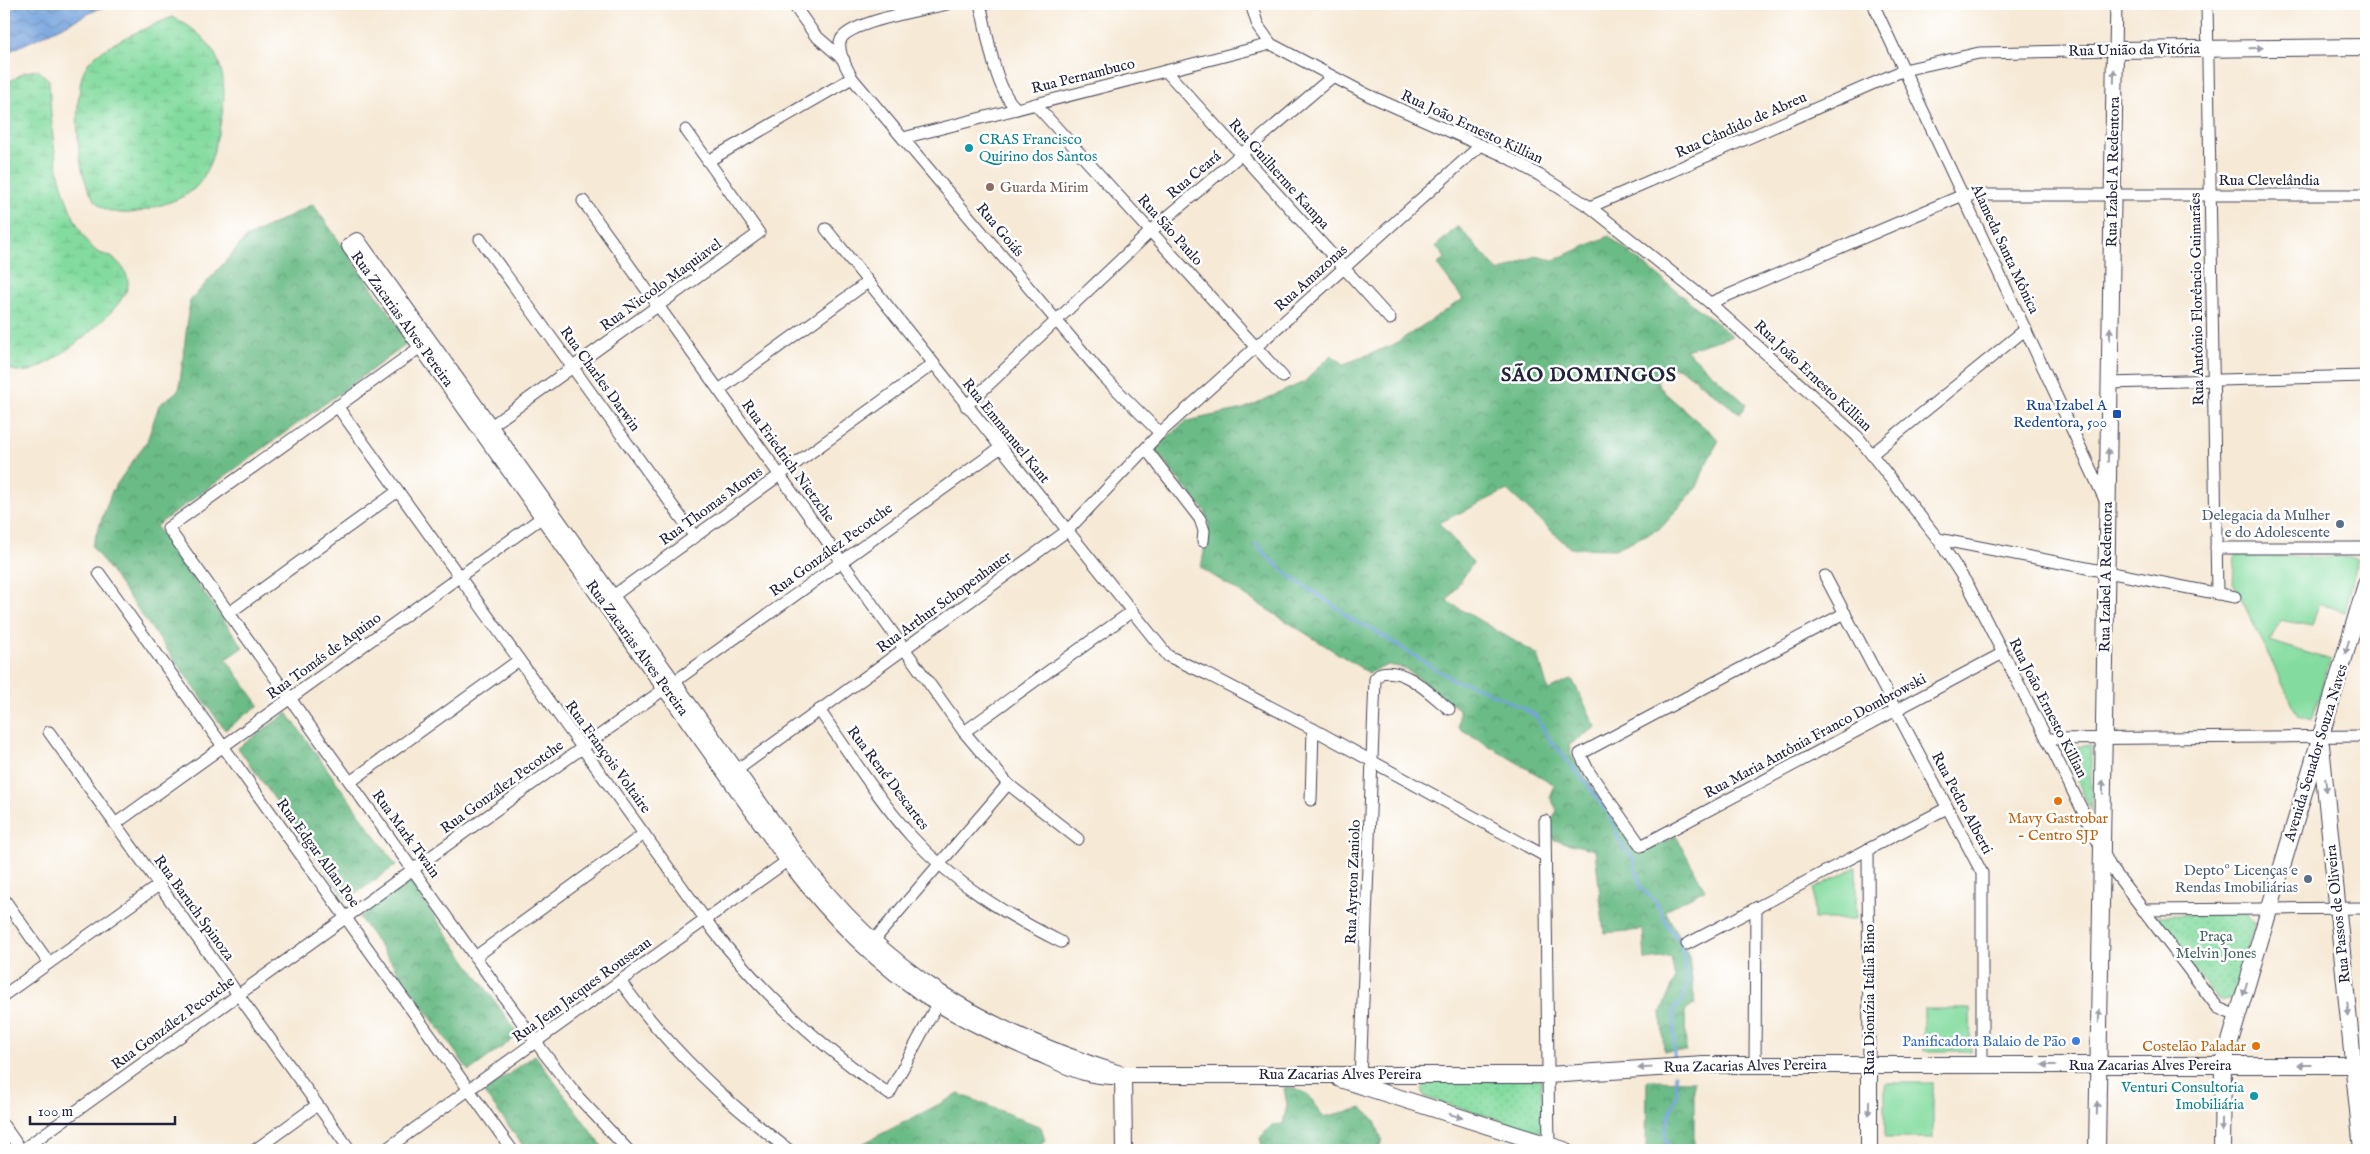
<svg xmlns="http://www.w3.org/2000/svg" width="2370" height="1154" font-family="'IM FELL English',serif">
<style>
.grass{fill:#83db9f;stroke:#527e6d}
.forest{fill:url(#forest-crowns);stroke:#466e60}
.wetland{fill:url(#wetland-marsh);stroke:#527e6d}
.park{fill:url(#park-dots);stroke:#527e6d}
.water{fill:url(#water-waves);stroke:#4b628c}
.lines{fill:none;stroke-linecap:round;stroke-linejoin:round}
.stream{stroke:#74a3dd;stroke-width:3}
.street-casing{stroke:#424052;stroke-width:13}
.secondary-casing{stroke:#424052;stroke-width:18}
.street{stroke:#fff;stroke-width:11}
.secondary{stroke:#fff;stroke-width:16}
.oneway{fill:#9c9ca7}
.culture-dot{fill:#0f9aa8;stroke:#fff;stroke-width:2}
.education-dot{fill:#8d6e63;stroke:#fff;stroke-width:2}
.transit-dot{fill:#1a4fb4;stroke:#fff;stroke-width:2}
.service-dot{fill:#5c6f8a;stroke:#fff;stroke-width:2}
.food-dot{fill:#e8710a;stroke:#fff;stroke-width:2}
.shop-dot{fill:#3f7fe0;stroke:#fff;stroke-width:2}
.labels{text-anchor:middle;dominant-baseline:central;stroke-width:5;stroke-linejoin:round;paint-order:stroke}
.street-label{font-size:15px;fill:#22223b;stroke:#fff}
.culture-label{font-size:15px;fill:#0d838f;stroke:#fff;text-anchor:start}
.education-label{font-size:15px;fill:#785e54;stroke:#fff;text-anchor:start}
.transit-label{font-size:15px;fill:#164399;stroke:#fff;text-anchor:end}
.service-label{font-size:15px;fill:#4e5e75;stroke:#fff;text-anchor:end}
.food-label{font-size:15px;fill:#c56008;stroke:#fff}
.park-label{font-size:15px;fill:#44635e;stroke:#fff}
.shop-label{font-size:15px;fill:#366cbe;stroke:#fff;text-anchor:end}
.district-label{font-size:20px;font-weight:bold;letter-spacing:1px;fill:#22223b;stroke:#fff}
</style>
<defs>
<pattern id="forest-crowns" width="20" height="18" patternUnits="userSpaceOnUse" patternTransform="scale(1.25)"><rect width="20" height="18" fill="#6abb86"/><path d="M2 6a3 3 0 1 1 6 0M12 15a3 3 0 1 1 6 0" fill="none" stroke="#57986f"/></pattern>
<pattern id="wetland-marsh" width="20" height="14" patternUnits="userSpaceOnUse" patternTransform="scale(1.25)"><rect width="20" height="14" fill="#83db9f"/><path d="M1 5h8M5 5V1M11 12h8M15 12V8" fill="none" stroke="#71bc8a"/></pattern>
<pattern id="park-dots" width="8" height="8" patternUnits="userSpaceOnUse" patternTransform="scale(1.25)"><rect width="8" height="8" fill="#83db9f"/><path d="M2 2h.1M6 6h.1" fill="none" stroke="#71bc8a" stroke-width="1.8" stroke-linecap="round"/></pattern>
<pattern id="water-waves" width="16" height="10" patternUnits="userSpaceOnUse" patternTransform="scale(1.25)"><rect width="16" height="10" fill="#74a3dd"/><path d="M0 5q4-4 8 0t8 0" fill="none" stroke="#5f84b4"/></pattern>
</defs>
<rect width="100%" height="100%" fill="#fff"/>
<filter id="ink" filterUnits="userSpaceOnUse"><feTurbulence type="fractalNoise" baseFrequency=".02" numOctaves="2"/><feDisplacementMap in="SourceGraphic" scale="10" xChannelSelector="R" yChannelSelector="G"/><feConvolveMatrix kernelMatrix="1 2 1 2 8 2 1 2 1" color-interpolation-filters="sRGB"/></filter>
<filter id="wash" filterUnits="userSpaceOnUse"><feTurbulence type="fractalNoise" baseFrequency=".0096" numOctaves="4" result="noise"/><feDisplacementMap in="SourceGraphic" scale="20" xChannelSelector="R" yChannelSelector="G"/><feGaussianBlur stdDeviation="1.12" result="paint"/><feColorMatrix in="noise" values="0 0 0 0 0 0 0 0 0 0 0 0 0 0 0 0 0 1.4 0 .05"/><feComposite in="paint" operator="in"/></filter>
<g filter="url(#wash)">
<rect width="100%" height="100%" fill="#f6e9d5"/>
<g class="grass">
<path d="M2235,555L2358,558L2345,612L2319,603L2312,626L2280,620L2270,641L2330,660L2312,720L2298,716L2233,582Z"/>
<path d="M1856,867V919H1814V889Z"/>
<path d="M1924,1009H1970L1971,1051H1924Z"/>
<rect x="1885" y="1083" width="48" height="55"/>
</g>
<g class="forest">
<path d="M313,204L410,342L156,526L243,647L226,659L259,705L225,730L92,546L112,491L147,441L159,405L179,390L190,301L246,238Z"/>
<path d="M1458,226L1499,272L1535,256L1554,260L1609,236L1732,336L1686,350L1746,404L1740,414L1682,369L1670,367L1661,374L1657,382L1665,393L1719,440L1706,464L1697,487L1661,528L1615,549L1570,548L1507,490L1439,523L1473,563L1447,601L1538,655L1548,690L1572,679L1596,727L1569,745L1572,757L1638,855L1676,836L1705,890L1665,910L1689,956L1695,1004L1685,1011L1686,1051H1664L1661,1012L1675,979L1671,957L1645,960L1643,930L1604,933L1595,850L1554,840L1549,827L1557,810L1550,797L1555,785L1459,728V709L1404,668L1388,665L1369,673L1201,568L1209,525L1205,511L1153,449L1187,421L1243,409L1304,382L1331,355L1344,364L1393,345L1463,299L1437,265L1445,258L1436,246Z"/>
<path d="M287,713L396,865L347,900L238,748Z"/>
<path d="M409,881L519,1035L469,1071L359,917Z"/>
<path d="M535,1055L604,1149L603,1150H526L484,1092Z"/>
<path d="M1647,1080L1694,1081V1150H1646Z"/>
<path d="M1284,1088C1306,1088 1313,1099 1323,1117L1362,1108L1374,1119L1382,1140L1378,1150H1351L1348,1144L1344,1150H1263L1260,1138L1272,1125L1283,1124L1287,1105Z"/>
<path d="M959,1094L1041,1127L1045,1140L1037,1150H858V1146Z"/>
</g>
<g class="wetland">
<path d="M172,17C227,43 231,85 217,138C213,155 208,174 196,187C186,198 167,203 152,208C137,214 111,217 98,204C78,184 76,129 78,102C80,90 80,75 87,65C100,45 150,27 172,17Z"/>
<path d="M38,70L49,80C52,137 54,186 84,237C87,241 90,246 94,249C98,254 105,254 111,257C120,262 129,274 128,285C125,309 56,362 33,370C22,373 14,371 4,367V85L25,72Z"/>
</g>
<g class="park">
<path d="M2091,745V812L2064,748Z"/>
<path d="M2246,912L2255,923L2232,998L2219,1001L2152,916Z"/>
<path d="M1541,1079L1542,1133L1425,1097L1422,1089L1428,1081Z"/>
</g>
<path class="water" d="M22,4H109L4,54V13Z"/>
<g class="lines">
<g class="stream">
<path d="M1256,544C1279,571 1305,587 1335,606C1348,615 1350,622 1367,626L1457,682L1468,683L1521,707L1536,716L1551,741L1587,784L1610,817L1622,846L1633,857L1641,888L1655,901L1670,929L1680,941L1685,960L1687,983L1683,1001L1674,1008V1058"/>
<path d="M1671,1150C1657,1128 1672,1116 1676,1096C1678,1090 1676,1081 1675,1075"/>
</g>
</g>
</g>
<g filter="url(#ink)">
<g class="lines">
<defs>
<g id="street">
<path d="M793,4L815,35L844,60"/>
<path d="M947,4C928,9 844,22 840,42C838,54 847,68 852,78L1104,377L1160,433"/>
<path d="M980,4C988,33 994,90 1017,109"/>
<path d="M1251,4L1258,26L1271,44L1368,95L1503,155L1539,175L1590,207L1710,303L1857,436L1938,539L1969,587L2047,739L2110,866L2218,1008L2237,1016"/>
<path d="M2207,4L2217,594"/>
<path d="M1875,8L2105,500"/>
<path d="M1166,71L1390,319"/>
<path d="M1035,104L1283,377"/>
<path d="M903,138L1271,44"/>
<path d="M708,161L852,78"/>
<path d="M583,201L964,732L1008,784L1078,839"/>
<path d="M1590,207L1904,70L1979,53L2115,50L2116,4"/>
<path d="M826,229L1168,656L1209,675L1313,729L1545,856"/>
<path d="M480,239L695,537"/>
<path d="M1710,303L1963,195H2366"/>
<path d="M426,343L168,528L544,1053L579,1098L628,1150"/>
<path d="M2109,383L2366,376"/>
<path d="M719,390L868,282"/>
<path d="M337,406L713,930C765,997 820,1045 889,1094L941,997"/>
<path d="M966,406L1151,231L1332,77"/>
<path d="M484,431L759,233L686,130"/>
<path d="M1146,449L1200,519L1204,531L1203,541"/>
<path d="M1872,454L2026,329"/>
<path d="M1938,539L2235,597"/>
<path d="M2216,548H2366"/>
<path d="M99,573L512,1150"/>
<path d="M1825,576L1982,873V1065"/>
<path d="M606,601L933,364"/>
<path d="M229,613L398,491"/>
<path d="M1845,613L1580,754L1589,772L1641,846L2003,653"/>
<path d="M819,710C849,752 877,798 912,837C954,883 1005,914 1061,942"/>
<path d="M49,732L350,1150"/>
<path d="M964,732L1131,612"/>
<path d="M2047,739L2366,736"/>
<path d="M730,775L1067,531L1160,433L1481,145"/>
<path d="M350,782L519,660"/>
<path d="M1311,800L1313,729"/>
<path d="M1545,821L1549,1150"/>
<path d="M115,824L548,513"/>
<path d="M1868,849L1869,1065"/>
<path d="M4,899L49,963"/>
<path d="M2143,910L2366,908"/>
<path d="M1687,944L1947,808"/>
<path d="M869,946L1008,784"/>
<path d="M475,957L644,834"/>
<path d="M620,981C668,1047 725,1102 789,1150"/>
<path d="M4,995L159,885"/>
<path d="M1755,1065L1756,908"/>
<path d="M1360,1081L1375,679L1381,673C1406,667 1431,695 1449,709"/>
<path d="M4,1126L21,1150"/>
<path d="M22,1150L1000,448"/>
<path d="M255,1150L317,1105"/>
<path d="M385,1150L794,856"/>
</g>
<g id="secondary">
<path d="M2321,745L2362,1150"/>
<path d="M1869,1065V1150"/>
<path d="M1123,1075C984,1032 883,973 796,855L357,241L350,246L788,860C831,916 878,966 938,1003C969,1022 1001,1036 1034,1051C1064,1064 1089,1080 1123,1075H1548L1704,1065H2366"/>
<path d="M1123,1075L1124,1150"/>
<path d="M1340,1079L1564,1150"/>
<path d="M2097,1150L2115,50L2366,47"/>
<path d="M2222,1150L2223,1065L2366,584"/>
</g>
</defs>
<use href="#street" class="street-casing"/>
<use href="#secondary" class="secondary-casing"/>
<use href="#street" class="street"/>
<use href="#secondary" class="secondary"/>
</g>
<defs><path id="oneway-solid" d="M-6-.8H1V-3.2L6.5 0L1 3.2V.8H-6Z" transform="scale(1.25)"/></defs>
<g class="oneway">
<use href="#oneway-solid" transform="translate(2256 48) rotate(-1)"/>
<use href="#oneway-solid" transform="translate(2114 76) rotate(-89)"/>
<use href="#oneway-solid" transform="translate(2110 334) rotate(-89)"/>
<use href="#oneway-solid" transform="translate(2108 455) rotate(-89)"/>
<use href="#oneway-solid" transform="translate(2347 647) rotate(107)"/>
<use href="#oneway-solid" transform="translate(2326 785) rotate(84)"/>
<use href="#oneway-solid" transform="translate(2103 787) rotate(-89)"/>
<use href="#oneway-solid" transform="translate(2245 989) rotate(107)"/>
<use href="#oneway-solid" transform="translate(2348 1009) rotate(84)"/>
<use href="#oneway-solid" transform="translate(2099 1016) rotate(-89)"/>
<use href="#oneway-solid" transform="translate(2049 1065) rotate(-180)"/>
<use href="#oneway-solid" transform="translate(2305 1065) rotate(-180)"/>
<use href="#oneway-solid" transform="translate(1645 1068) rotate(176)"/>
<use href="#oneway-solid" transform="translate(1869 1108) rotate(90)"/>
<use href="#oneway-solid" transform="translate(2097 1108) rotate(-89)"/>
<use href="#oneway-solid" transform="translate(1456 1116) rotate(18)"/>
<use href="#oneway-solid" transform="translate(2222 1125) rotate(90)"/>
</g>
</g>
<g class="culture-dot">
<circle cx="969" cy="148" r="5"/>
<circle cx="2254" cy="1096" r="5"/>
</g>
<circle class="education-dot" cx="990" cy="187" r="5"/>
<rect class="transit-dot" x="2112" y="409" width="10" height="10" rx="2.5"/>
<g class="service-dot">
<circle cx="2340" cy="524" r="5"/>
<circle cx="2308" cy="879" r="5"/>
</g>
<g class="food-dot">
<circle cx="2058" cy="801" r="5"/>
<circle cx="2256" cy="1046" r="5"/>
</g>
<circle class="shop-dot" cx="2076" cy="1041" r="5"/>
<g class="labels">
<g class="street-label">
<text transform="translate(2134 50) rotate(-1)">Rua União da Vitória</text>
<text transform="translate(1083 76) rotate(-14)">Rua Pernambuco</text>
<text transform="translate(1741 125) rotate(-24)">Rua Cândido de Abreu</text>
<text transform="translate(1472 127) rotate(25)">Rua João Ernesto Killian</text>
<text transform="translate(2113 172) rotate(-89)">Rua Izabel A Redentora</text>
<text transform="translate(1279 174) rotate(48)">Rua Guilherme Kampa</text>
<text transform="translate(1194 175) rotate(-40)">Rua Ceará</text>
<text x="2269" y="180">Rua Clevelândia</text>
<text transform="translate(1000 230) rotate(50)">Rua Goiás</text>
<text transform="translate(1170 230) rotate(48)">Rua São Paulo</text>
<text transform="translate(2005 249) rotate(65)">Alameda Santa Mônica</text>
<text transform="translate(1311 278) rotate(-42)">Rua Amazonas</text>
<text transform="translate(661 285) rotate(-36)">Rua Niccolo Maquiavel</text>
<text transform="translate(2197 299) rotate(-91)">Rua Antônio Florêncio Guimarães</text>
<text transform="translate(402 319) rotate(54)">Rua Zacarias Alves Pereira</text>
<text transform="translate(1813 376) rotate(43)">Rua João Ernesto Killian</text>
<text transform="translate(600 379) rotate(54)">Rua Charles Darwin</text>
<text transform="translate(1006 431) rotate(51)">Rua Emmanuel Kant</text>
<text transform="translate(788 461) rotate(54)">Rua Friedrich Nietzche</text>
<text transform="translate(711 506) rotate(-36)">Rua Thomas Morus</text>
<text transform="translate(831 550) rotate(-36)">Rua González Pecotche</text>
<text transform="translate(2106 577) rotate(-89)">Rua Izabel A Redentora</text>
<text transform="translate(944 602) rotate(-36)">Rua Arthur Schopenhauer</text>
<text transform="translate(637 648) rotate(54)">Rua Zacarias Alves Pereira</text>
<text transform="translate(324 656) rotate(-36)">Rua Tomás de Aquino</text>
<text transform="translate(2048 708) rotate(63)">Rua João Ernesto Killian</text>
<text transform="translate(1815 736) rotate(-28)">Rua Maria Antônia Franco Dombrowski</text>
<text transform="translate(2316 753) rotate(-73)">Avenida Senador Souza Naves</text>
<text transform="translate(608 757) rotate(54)">Rua François Voltaire</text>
<text transform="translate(888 778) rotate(53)">Rua René Descartes</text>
<text transform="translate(502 787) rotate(-36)">Rua González Pecotche</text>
<text transform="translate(1962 803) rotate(62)">Rua Pedro Alberti</text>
<text transform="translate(406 834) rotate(54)">Rua Mark Twain</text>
<text transform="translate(318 853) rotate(54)">Rua Edgar Allan Poe</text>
<text transform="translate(1353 882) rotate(-88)">Rua Ayrton Zaniolo</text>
<text transform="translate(194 908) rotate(54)">Rua Baruch Spinoza</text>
<text transform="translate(2338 914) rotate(-96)">Rua Passos de Oliveira</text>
<text transform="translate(582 990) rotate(-36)">Rua Jean Jacques Rousseau</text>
<text transform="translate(1869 1000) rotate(-90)">Rua Dionízia Itália Bino</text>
<text transform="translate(173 1023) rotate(-36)">Rua González Pecotche</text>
<text x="2150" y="1065">Rua Zacarias Alves Pereira</text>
<text transform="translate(1745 1066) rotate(-1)">Rua Zacarias Alves Pereira</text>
<text x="1340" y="1074">Rua Zacarias Alves Pereira</text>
</g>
<g class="culture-label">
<text x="979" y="139">CRAS Francisco<tspan x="979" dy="17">Quirino dos Santos</tspan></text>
<text x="2244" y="1087" text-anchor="end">Venturi Consultoria<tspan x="2244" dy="17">Imobiliária</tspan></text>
</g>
<g class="education-label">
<text x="1000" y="187">Guarda Mirim</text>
</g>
<g class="transit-label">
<text x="2107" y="405">Rua Izabel A<tspan x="2107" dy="17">Redentora, 500</tspan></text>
</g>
<g class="service-label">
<text x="2330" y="515">Delegacia da Mulher<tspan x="2330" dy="17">e do Adolescente</tspan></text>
<text x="2298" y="870">Deptoº Licenças e<tspan x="2298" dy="17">Rendas Imobiliárias</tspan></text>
</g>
<g class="food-label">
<text x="2058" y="818">Mavy Gastrobar<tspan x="2058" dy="17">- Centro SJP</tspan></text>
<text x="2246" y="1046" text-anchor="end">Costelão Paladar</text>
</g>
<g class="park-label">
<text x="2216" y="936">Praça<tspan x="2216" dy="17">Melvin Jones</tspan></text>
</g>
<g class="shop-label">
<text x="2066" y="1041">Panificadora Balaio de Pão</text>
</g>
<g class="district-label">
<text x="1589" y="375">SÃO DOMINGOS</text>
</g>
</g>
<rect width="2370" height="1154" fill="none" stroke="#fff" stroke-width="20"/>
<path d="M30 1116v8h145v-8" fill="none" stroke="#22223b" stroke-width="2.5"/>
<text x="38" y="1116" font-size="15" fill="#22223b" stroke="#ffffff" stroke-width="4" paint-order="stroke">100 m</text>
</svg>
